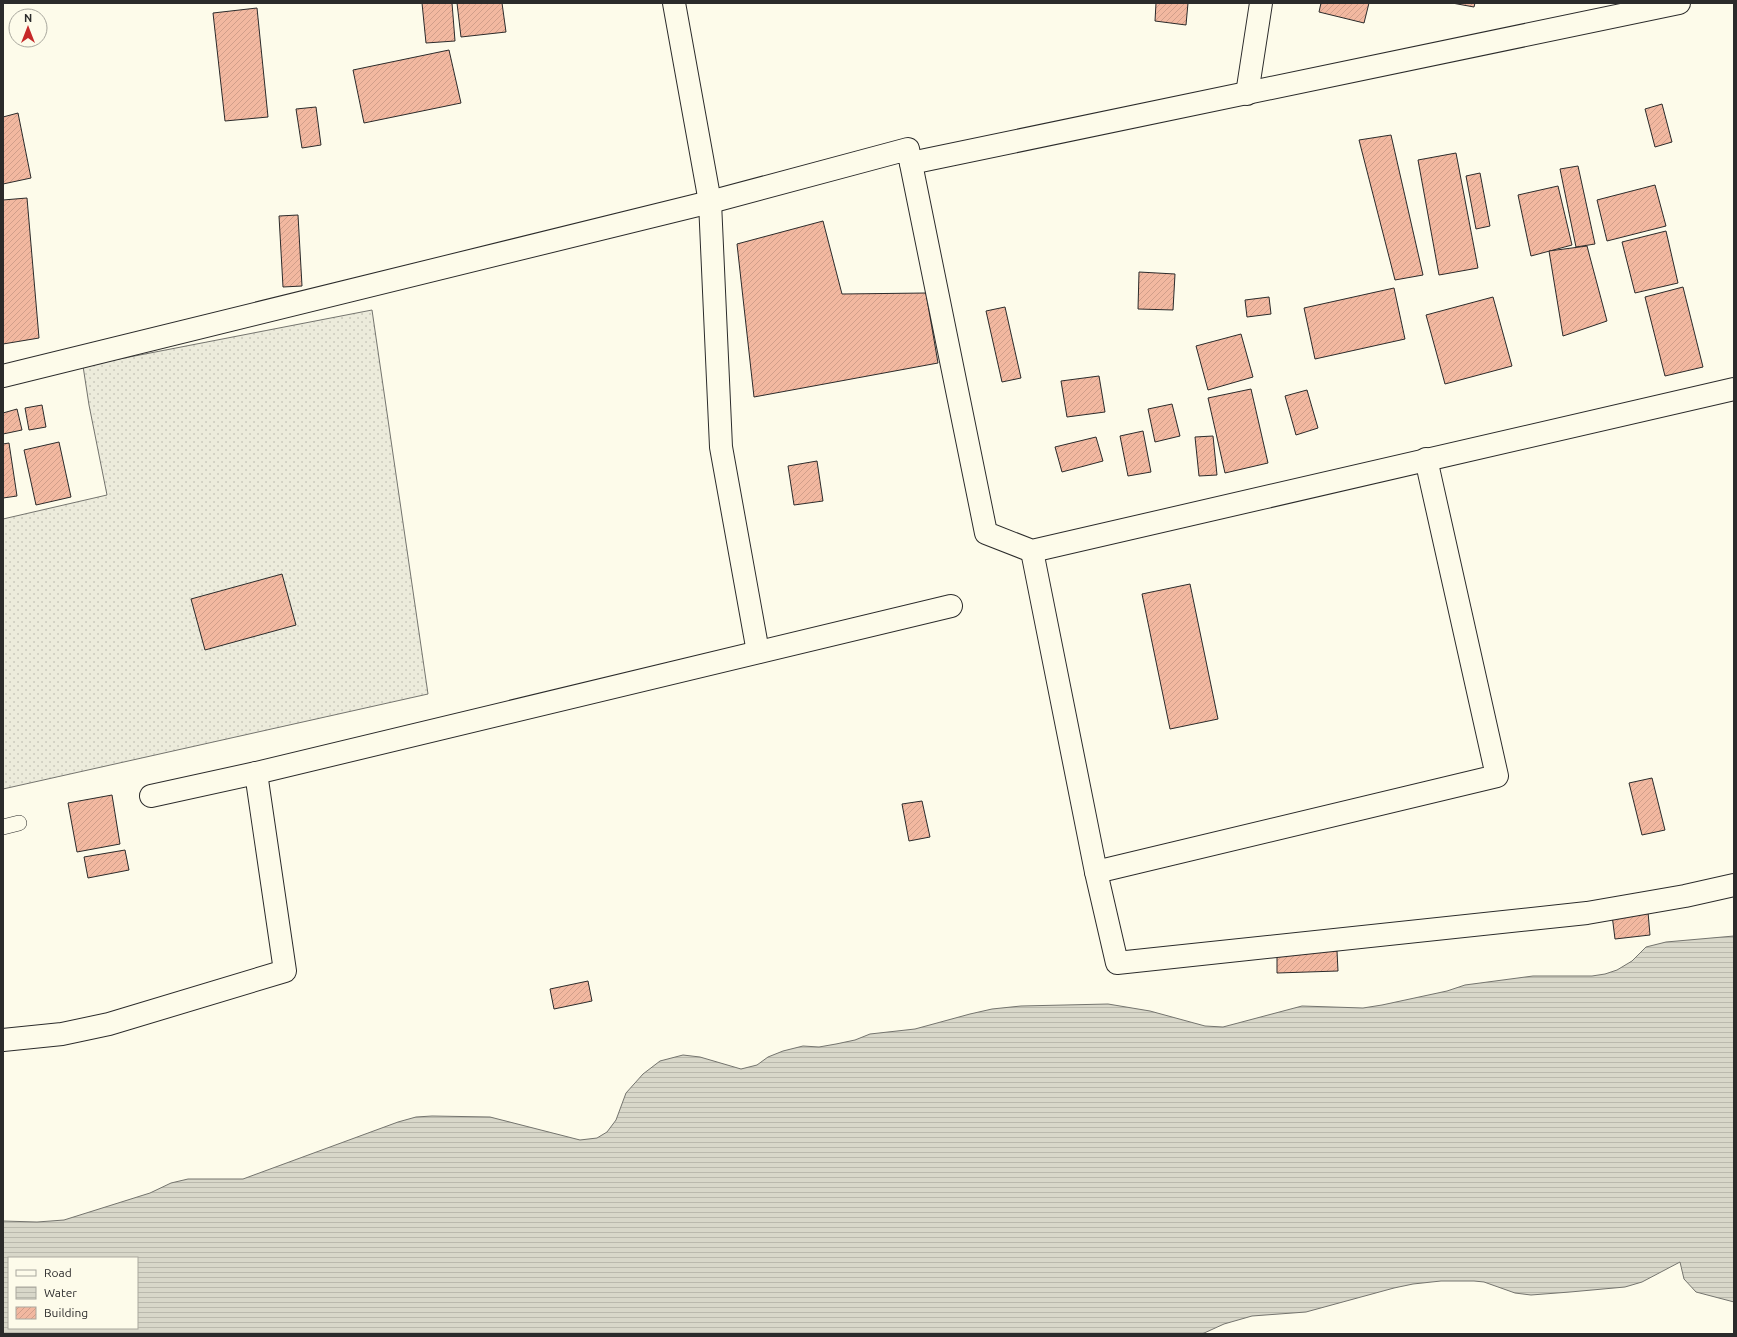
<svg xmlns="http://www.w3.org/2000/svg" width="1737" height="1337" font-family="Ubuntu,sans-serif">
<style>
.grass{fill:url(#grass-dots);stroke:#74746e}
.water{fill:url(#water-rules);stroke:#74746e;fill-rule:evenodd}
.building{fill:url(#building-hatch);stroke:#2b2b2b}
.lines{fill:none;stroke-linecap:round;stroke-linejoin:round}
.lane-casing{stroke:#2b2b2b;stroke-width:16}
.street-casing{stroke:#2b2b2b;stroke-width:24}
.lane{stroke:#fdfbea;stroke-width:15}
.street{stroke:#fdfbea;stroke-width:22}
</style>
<defs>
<pattern id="grass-dots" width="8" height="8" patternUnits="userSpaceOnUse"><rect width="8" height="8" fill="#ecebdb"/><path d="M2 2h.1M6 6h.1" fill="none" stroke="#cbcabc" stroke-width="1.8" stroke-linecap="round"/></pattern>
<pattern id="water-rules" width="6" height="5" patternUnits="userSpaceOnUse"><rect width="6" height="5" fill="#d8d7c9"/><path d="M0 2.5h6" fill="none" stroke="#bab9ad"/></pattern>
<pattern id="building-hatch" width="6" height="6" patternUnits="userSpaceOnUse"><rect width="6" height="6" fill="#f2b8a0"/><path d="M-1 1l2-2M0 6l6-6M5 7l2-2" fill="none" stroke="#d09e8a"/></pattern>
</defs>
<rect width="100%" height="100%" fill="#fdfbea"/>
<path class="grass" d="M372,310L428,694L3,789V519L107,495L89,405L83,366Z"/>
<path class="water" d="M1734,936V1302L1696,1292L1684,1279L1680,1262L1642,1282L1625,1287L1570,1292L1531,1295L1515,1293L1484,1282L1474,1281H1441L1413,1284L1394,1288L1306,1312L1252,1316L1224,1324L1202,1334H3V1221L37,1222L64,1220L150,1193L171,1183L188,1179H243L398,1122L416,1117L432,1116L490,1117L580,1140L597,1138L607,1132L616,1120L626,1093L643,1074L660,1061L683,1055L700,1057L741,1069L757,1065L768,1057L783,1051L803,1046L819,1047L836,1044L855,1040L870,1034L915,1029L970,1014L992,1009L1021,1006L1108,1004L1150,1011L1205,1026L1223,1027L1302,1006L1363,1008L1382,1005L1447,991L1465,985L1533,976H1592L1605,974L1617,970L1632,961L1646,947L1666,942ZM9,1258H137V1328H9Z"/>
<g class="building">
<path d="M422,3H452L455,41L426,43Z"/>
<path d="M457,3H502L506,32L461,37Z"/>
<path d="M1156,3H1188L1186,25L1155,21Z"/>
<path d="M1321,3H1369L1364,23L1319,12Z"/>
<path d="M1452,3H1475L1474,7Z"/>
<path d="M257,8L268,117L225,121L213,13Z"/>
<path d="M449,50L461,103L364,123L353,70Z"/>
<path d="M1662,104L1672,142L1655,147L1645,109Z"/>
<path d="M316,107L321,145L302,148L296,109Z"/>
<path d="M18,113L31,178L3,184V117Z"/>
<path d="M1391,135L1423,275L1395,280L1359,140Z"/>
<path d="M1456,153L1478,268L1439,275L1418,160Z"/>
<path d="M1578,166L1595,244L1576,247L1560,169Z"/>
<path d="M1480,173L1490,226L1476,229L1466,176Z"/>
<path d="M1655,185L1666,226L1607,241L1597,200Z"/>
<path d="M1558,186L1572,245L1531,256L1518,195Z"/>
<path d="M27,198L39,338L3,344V200Z"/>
<path d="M298,215L302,286L283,287L279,216Z"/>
<path d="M823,221L842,294L926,293L938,363L754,397L737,244Z"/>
<path d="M1666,231L1678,283L1635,293L1622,242Z"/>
<path d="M1587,246L1607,321L1563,336L1549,251Z"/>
<path d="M1139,272L1175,274L1173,310L1138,309Z"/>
<path d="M1683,287L1703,367L1665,376L1645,297Z"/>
<path d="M1394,288L1405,339L1315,359L1304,308Z"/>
<path d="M1269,297L1271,314L1247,317L1245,300Z"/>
<path d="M1493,297L1512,366L1445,384L1426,315Z"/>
<path d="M1005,307L1021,378L1002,382L986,311Z"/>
<path d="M1241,334L1253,377L1208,390L1196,346Z"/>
<path d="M1099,376L1105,412L1067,417L1061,381Z"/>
<path d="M1251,389L1268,463L1225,473L1208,398Z"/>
<path d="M1307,390L1318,428L1296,435L1285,396Z"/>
<path d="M1172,404L1180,436L1155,442L1148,409Z"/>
<path d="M42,405L46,427L29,430L25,408Z"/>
<path d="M17,409L22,430L3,434V413Z"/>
<path d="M1143,431L1151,472L1128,476L1120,436Z"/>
<path d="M1213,436L1217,475L1199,476L1195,437Z"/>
<path d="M1096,437L1103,461L1062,472L1055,447Z"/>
<path d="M59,442L71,497L36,505L24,450Z"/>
<path d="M9,443L17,496L3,498V444Z"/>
<path d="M817,461L823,501L794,505L788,466Z"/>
<path d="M282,574L296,625L205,650L191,599Z"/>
<path d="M1190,584L1218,719L1170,729L1142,594Z"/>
<path d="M1652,778L1665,830L1642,835L1629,783Z"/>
<path d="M112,795L120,844L77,852L68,803Z"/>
<path d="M922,801L930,837L909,841L902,804Z"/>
<path d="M125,850L129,870L88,878L84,857Z"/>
<path d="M1648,912L1650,935L1615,939L1612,915Z"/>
<path d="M1337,951L1338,971L1277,973V953Z"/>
<path d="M588,981L592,1001L554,1009L550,989Z"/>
</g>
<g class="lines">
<defs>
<path id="lane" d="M3,827L19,823"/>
<g id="street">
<path d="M674,3L710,202L721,447L758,652"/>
<path d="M1247,94L1261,3"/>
<path d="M911,163L1679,3"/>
<path d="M3,376L710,202L908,149L986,533L1032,551L1734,389"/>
<path d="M1032,551L1096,872L1117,963L1587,913L1685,896L1734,885"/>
<path d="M151,796L256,773L951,606"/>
<path d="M1096,872L1497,776L1426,459"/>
<path d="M3,1040L62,1034L109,1024L285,971L256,773"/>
</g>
</defs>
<use href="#lane" class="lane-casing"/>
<use href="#street" class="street-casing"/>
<use href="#lane" class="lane"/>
<use href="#street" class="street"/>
</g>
<rect width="1737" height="1337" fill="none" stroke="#2b2b2b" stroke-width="8"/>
<rect x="8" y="1257" width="130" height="72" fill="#fdfbea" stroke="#a9a89e"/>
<rect x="16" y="1270" width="20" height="6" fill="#fdfbea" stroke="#a9a89e"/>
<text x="44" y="1277" font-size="12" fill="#2b2b2b">Road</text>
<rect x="16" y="1287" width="20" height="12" fill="url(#water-rules)" stroke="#a9a89e"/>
<text x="44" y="1297" font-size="12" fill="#2b2b2b">Water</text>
<rect x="16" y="1307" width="20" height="12" fill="url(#building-hatch)" stroke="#a9a89e"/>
<text x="44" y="1317" font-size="12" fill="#2b2b2b">Building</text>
<g transform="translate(28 28)"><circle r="19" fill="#fdfbea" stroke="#a9a89e"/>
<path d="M0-3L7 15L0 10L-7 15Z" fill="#c62828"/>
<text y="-6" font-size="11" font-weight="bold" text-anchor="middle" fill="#2b2b2b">N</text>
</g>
</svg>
